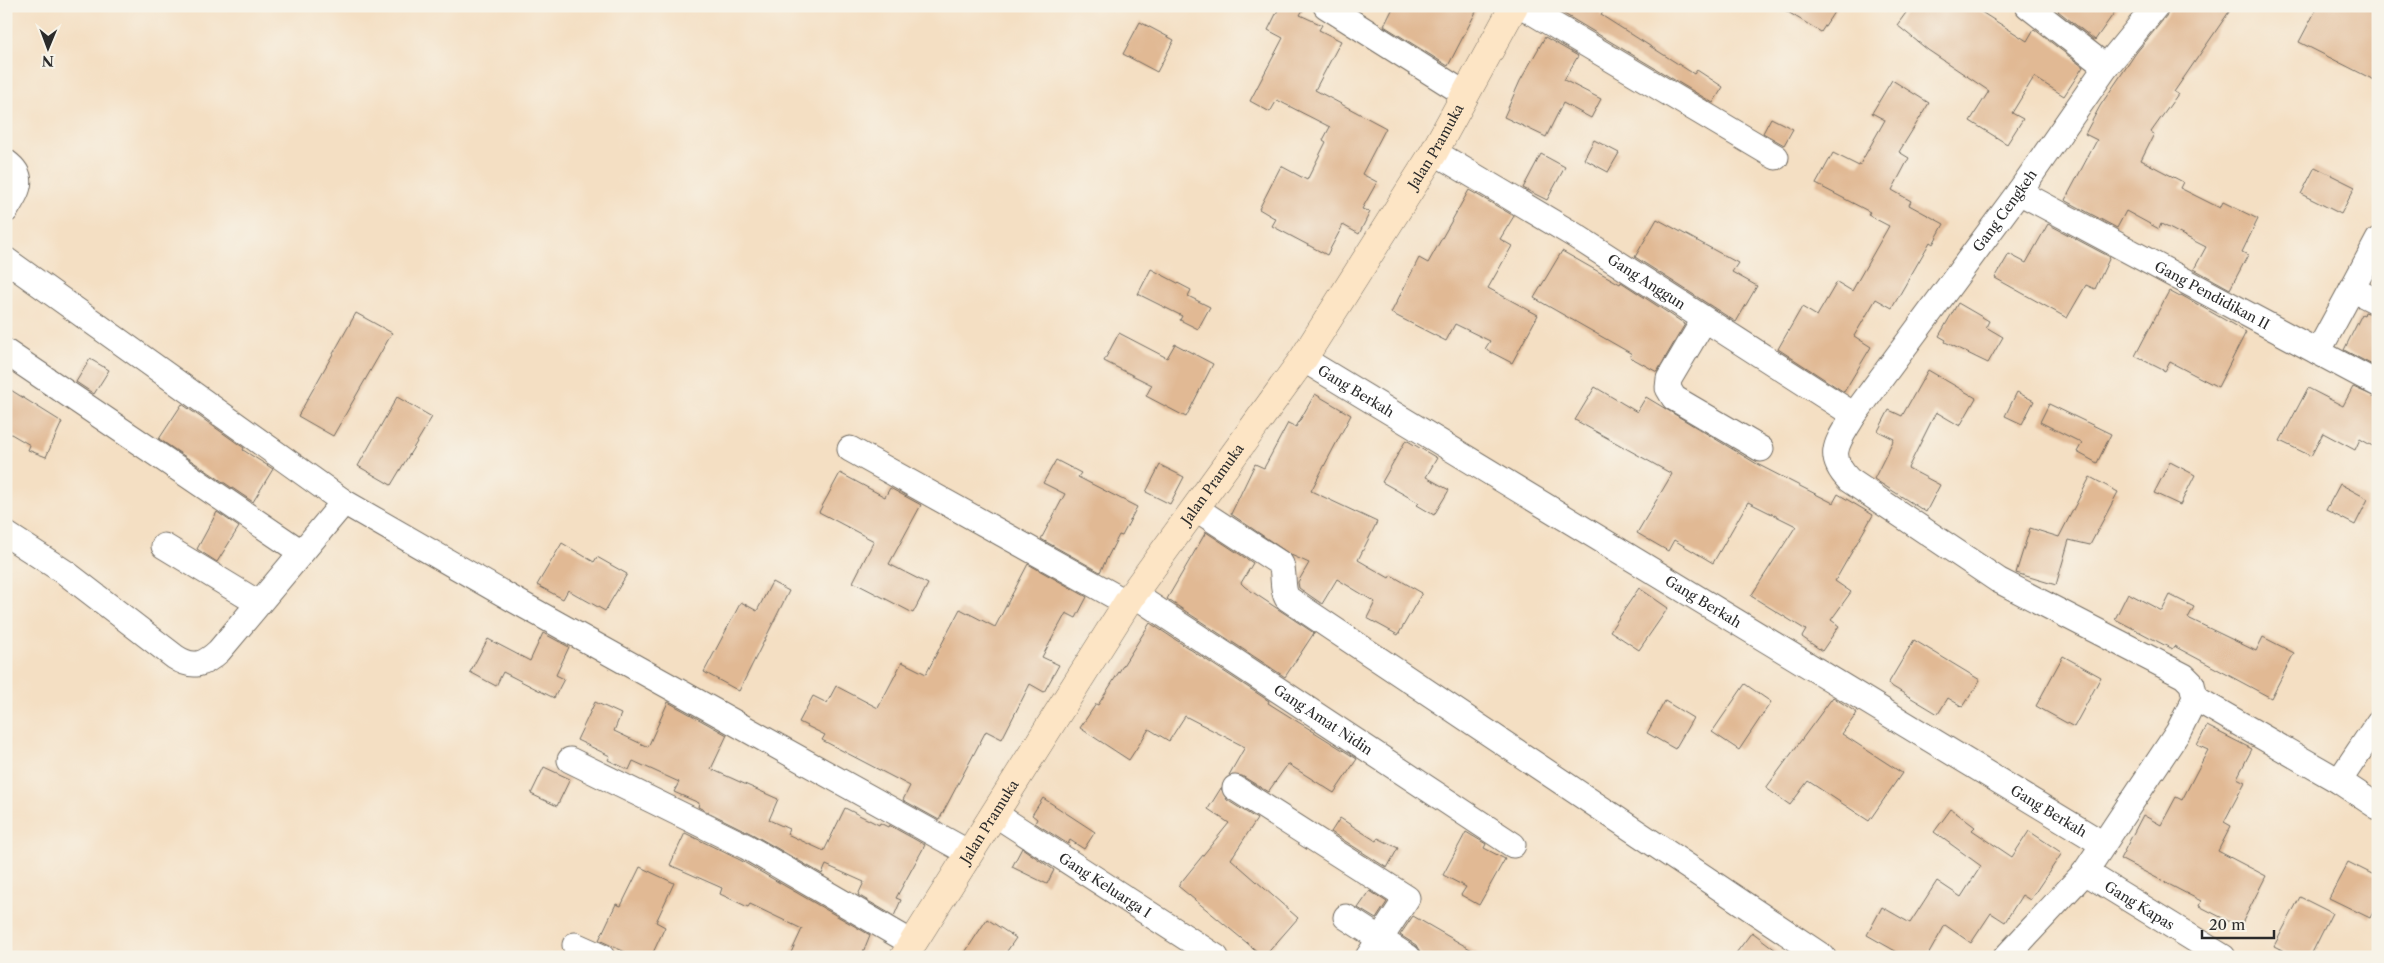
<svg xmlns="http://www.w3.org/2000/svg" width="2384" height="963" font-family="'Libre Caslon Text',serif">
<style>
.building{fill:#e1b994}
.lines{fill:none;stroke-linecap:round;stroke-linejoin:round}
.street-casing{stroke:#716a60;stroke-width:27}
.secondary-casing{stroke:#716a60;stroke-width:29}
.street{stroke:#fff;stroke-width:25}
.secondary{stroke:#fde5c5;stroke-width:28}
.labels{text-anchor:middle;dominant-baseline:central;stroke-width:5;stroke-linejoin:round;paint-order:stroke}
.street-label{font-size:14px;fill:#2b2b2b;stroke:#f7f3e8}
</style>
<rect width="100%" height="100%" fill="#f7f3e8"/>
<filter id="ink" filterUnits="userSpaceOnUse"><feTurbulence type="fractalNoise" baseFrequency=".02" numOctaves="2"/><feDisplacementMap in="SourceGraphic" scale="10" xChannelSelector="R" yChannelSelector="G"/><feConvolveMatrix kernelMatrix="1 2 1 2 8 2 1 2 1" color-interpolation-filters="sRGB"/></filter>
<filter id="wash" filterUnits="userSpaceOnUse"><feTurbulence type="fractalNoise" baseFrequency=".0096" numOctaves="4" result="noise"/><feDisplacementMap in="SourceGraphic" scale="20" xChannelSelector="R" yChannelSelector="G"/><feGaussianBlur stdDeviation="1.12" result="paint"/><feColorMatrix in="noise" values="0 0 0 0 0 0 0 0 0 0 0 0 0 0 0 0 0 1.4 0 .05"/><feComposite in="paint" operator="in"/></filter>
<g filter="url(#wash)">
<rect width="100%" height="100%" fill="#f4dfc3"/>
<g id="blocks">
<g class="building">
<path d="M1280,6H1305L1300,15L1322,25L1319,30L1341,41L1315,90L1386,128L1362,174L1377,182L1362,209L1370,212L1359,234L1343,225L1327,255L1272,226L1276,219L1259,209L1281,166L1307,180L1326,142L1323,140L1330,127L1277,100L1270,112L1250,101L1283,38L1268,30Z"/>
<path d="M1394,6H1479L1448,66L1384,26Z"/>
<path d="M1551,6H1607L1601,15L1694,74L1697,70L1723,87L1713,103Z"/>
<path d="M1778,6H1838L1821,32Z"/>
<path d="M1911,6H1972L2027,41L2034,29L2083,67L2064,96L2034,77L2012,113L2023,119L2007,144L1970,121L1989,91L1928,50L1897,25Z"/>
<path d="M2061,6H2119L2095,40L2058,11Z"/>
<path d="M2171,6H2233L2174,92L2178,94L2151,132L2154,134L2141,160L2183,182L2180,188L2220,208L2223,202L2258,219L2242,252L2248,255L2230,289L2194,269L2206,247L2161,224L2159,229L2126,211L2117,228L2065,200L2097,140L2085,134L2100,106L2136,53L2167,15Z"/>
<path d="M2318,6H2378V82L2299,42Z"/>
<path d="M1140,22L1174,40L1157,72L1123,54Z"/>
<path d="M1545,37L1578,56L1564,80L1601,99L1591,118L1563,103L1546,137L1504,117L1520,81Z"/>
<path d="M1892,80L1929,103L1899,152L1909,158L1892,190L1911,201L1909,205L1944,224L1933,244L1930,242L1892,308L1876,299L1854,336L1871,347L1844,392L1778,349L1802,307L1817,316L1837,282L1852,291L1889,226L1868,215L1870,212L1816,184L1833,153L1859,166L1885,120L1872,113Z"/>
<path d="M1771,118L1793,129L1784,145L1763,133Z"/>
<path d="M1594,140L1619,153L1608,172L1584,159Z"/>
<path d="M1541,154L1565,167L1547,200L1523,188Z"/>
<path d="M2315,167L2355,187L2341,214L2301,194Z"/>
<path d="M1469,190L1514,216L1500,239L1512,246L1488,288L1538,315L1512,363L1485,349L1490,341L1455,324L1446,341L1391,313L1419,258L1428,263Z"/>
<path d="M1657,219L1738,263L1732,272L1757,286L1736,322L1635,257Z"/>
<path d="M2048,224L2110,257L2095,289L2086,285L2067,318L1995,278L2009,254L2026,263Z"/>
<path d="M1562,251L1620,284L1621,282L1685,324L1657,372L1630,357L1632,354L1534,298Z"/>
<path d="M1151,269L1191,290L1188,296L1210,307L1198,329L1180,320L1182,316L1138,294Z"/>
<path d="M2169,291L2180,297L2181,295L2246,332L2218,387L2170,362L2165,371L2135,356Z"/>
<path d="M1958,303L1989,321L1986,327L2003,337L1988,363L1945,342L1946,340L1939,336Z"/>
<path d="M2365,312L2378,316V368L2344,350L2362,314L2364,315Z"/>
<path d="M356,313L392,333L333,436L298,416Z"/>
<path d="M1119,333L1167,358L1175,344L1213,364L1186,417L1146,396L1152,385L1104,361Z"/>
<path d="M90,359L109,370L94,394L76,382Z"/>
<path d="M1928,370L1976,398L1960,426L1936,412L1908,468L1940,485L1926,512L1874,479L1894,439L1878,431L1889,410L1902,416Z"/>
<path d="M6,387L62,422L46,457L28,450L30,445L6,431Z"/>
<path d="M1595,387L1637,412L1646,397L1757,464L1833,503L1838,494L1873,515L1835,581L1851,592L1831,620L1839,626L1822,651L1802,637L1806,630L1751,596L1796,526L1748,502L1713,563L1674,540L1668,551L1637,533L1672,474L1575,420Z"/>
<path d="M2353,387L2378,398V449L2360,439L2355,450L2323,433L2311,456L2280,441L2308,388L2343,406Z"/>
<path d="M2017,392L2034,401L2022,424L2005,416Z"/>
<path d="M1315,394L1351,415L1311,491L1377,522L1358,560L1389,578L1391,575L1422,593L1398,635L1367,618L1375,602L1337,579L1322,604L1299,588L1298,582L1309,563L1291,555L1231,514L1255,464L1264,468L1288,423L1296,427Z"/>
<path d="M397,397L432,417L391,485L358,466Z"/>
<path d="M182,404L244,448L243,450L273,469L253,502L159,439Z"/>
<path d="M2049,404L2111,434L2097,463L2077,452L2082,443L2040,422Z"/>
<path d="M1406,440L1437,458L1426,477L1449,490L1434,515L1417,505L1419,503L1382,482Z"/>
<path d="M1056,460L1081,473L1078,477L1137,507L1122,536L1119,535L1100,572L1041,539L1065,494L1043,483Z"/>
<path d="M2170,462L2195,475L2180,505L2154,493Z"/>
<path d="M1160,465L1184,477L1170,504L1146,492Z"/>
<path d="M840,473L885,497L890,488L921,505L889,564L928,584L913,613L853,582L874,541L819,512Z"/>
<path d="M2090,477L2118,492L2090,545L2069,540L2056,585L2016,573L2030,528L2059,537Z"/>
<path d="M2340,484L2368,499L2355,525L2326,510Z"/>
<path d="M217,512L239,527L217,562L197,549Z"/>
<path d="M1206,532L1253,563L1241,583L1245,587L1314,633L1285,677L1167,599Z"/>
<path d="M562,543L594,562L597,557L627,574L605,611L568,590L563,599L537,585Z"/>
<path d="M1028,564L1087,597L1076,618L1066,613L1042,657L1059,665L1044,692L1030,684L1002,739L986,731L939,820L903,800L910,786L822,740L825,735L799,722L813,696L827,703L836,686L878,708L902,662L926,674L960,609L995,627Z"/>
<path d="M772,582L789,591L739,691L704,672L741,602L757,611Z"/>
<path d="M1639,588L1668,608L1639,650L1610,631Z"/>
<path d="M2128,593L2162,611L2170,595L2194,607L2188,618L2256,651L2263,637L2294,653L2271,698L2174,646L2172,649L2115,619Z"/>
<path d="M1150,623L1269,701L1268,703L1357,759L1334,793L1288,764L1268,792L1242,776L1229,775L1245,747L1185,716L1169,741L1149,729L1129,760L1080,728L1096,704L1098,705Z"/>
<path d="M543,633L569,647L556,675L564,679L554,698L503,672L496,686L470,672L488,639L530,661Z"/>
<path d="M1914,640L1980,680L1963,707L1948,698L1938,714L1888,684Z"/>
<path d="M2063,656L2101,677L2074,727L2036,706Z"/>
<path d="M1745,684L1771,702L1739,750L1712,732Z"/>
<path d="M1833,697L1857,713L1842,734L1902,773L1869,821L1808,781L1790,805L1766,788Z"/>
<path d="M1665,701L1693,718L1675,749L1647,733Z"/>
<path d="M595,702L621,714L614,731L648,747L668,702L727,735L711,769L778,799L769,820L789,829L787,834L824,851L845,808L879,825L880,823L888,827L889,825L925,845L896,898L901,900L894,916L858,895L864,882L826,865L822,874L754,835L698,807L699,803L674,792L679,782L633,761L629,770L608,760L610,756L577,740Z"/>
<path d="M2207,726L2252,749L2237,778L2245,782L2224,822L2231,826L2218,851L2266,876L2240,927L2199,906L2201,901L2120,859L2143,815L2161,825L2176,797L2182,800L2208,750L2197,745Z"/>
<path d="M544,767L570,779L557,806L531,794Z"/>
<path d="M1221,788L1227,800L1257,819L1231,859L1298,918L1264,957L1178,886L1229,823L1208,809Z"/>
<path d="M1043,798L1095,832L1084,849L1070,840L1068,844L1035,823L1037,819L1032,815Z"/>
<path d="M1951,809L1975,827L1972,830L2012,857L2029,831L2062,853L2030,900L2022,895L2005,922L1991,913L1971,943L1945,925L1927,957H1906L1867,935L1882,907L1910,923L1937,881L1961,897L1981,866L1934,832Z"/>
<path d="M1340,818L1376,841L1378,838L1398,848L1387,868L1331,832Z"/>
<path d="M1466,832L1486,844L1484,848L1505,859L1479,905L1461,895L1466,887L1443,875Z"/>
<path d="M685,833L740,860L870,935L861,957H789L802,929L750,904L748,907L720,894L722,888L670,865Z"/>
<path d="M1022,848L1054,870L1047,884L1012,867Z"/>
<path d="M2348,862L2378,877V902L2370,918L2329,898Z"/>
<path d="M640,867L674,883L656,922L665,927L651,957H636L599,940L616,904L621,906Z"/>
<path d="M1370,891L1387,902L1376,919L1358,908Z"/>
<path d="M2300,897L2332,913L2310,957H2296L2274,946Z"/>
<path d="M1413,916L1484,957H1422L1416,945L1400,935Z"/>
<path d="M987,919L1016,938L1003,957H962Z"/>
<path d="M1752,932L1785,957H1733Z"/>
</g>
</g>
</g>
<g filter="url(#ink)">
<use href="#blocks" fill-opacity="0" stroke="#716a60" stroke-width="1"/>
<g class="lines">
<defs>
<g id="street">
<path d="M1326,6L1465,94"/>
<path d="M1522,6L1776,157"/>
<path d="M2028,6L2106,67"/>
<path id="s1" d="M1434,152L1574,235L1854,415"/>
<path d="M6,162C28,178 17,191 6,210"/>
<path id="s2" d="M2019,192L2318,352L2352,289L2378,302"/>
<path d="M6,260L344,502L516,601L969,853"/>
<path d="M2352,289L2378,240"/>
<path d="M1704,320L1669,379L1668,388L1674,398L1761,449"/>
<path d="M6,352L301,552"/>
<path d="M2318,352L2378,384"/>
<path id="s3" d="M1303,359L2103,844"/>
<path d="M850,449L1127,603"/>
<path d="M1195,508L1281,564C1285,576 1281,587 1287,598L1823,957"/>
<path d="M6,534L66,573L175,657C193,669 204,665 219,651L344,502"/>
<path d="M164,546L258,603"/>
<path id="s4" d="M1133,594L1513,845"/>
<path d="M2195,698L2339,781L2378,807"/>
<path d="M570,760L747,847L912,943"/>
<path d="M2339,781L2378,723"/>
<path d="M1235,788L1407,898L1368,957"/>
<path id="s5" d="M995,814L1216,957"/>
<path id="s6" d="M2085,872L2223,957"/>
<path d="M1346,917L1408,957"/>
<path d="M575,945L602,957"/>
<path id="s7" d="M2006,957L2085,872L2178,732L2195,698L2192,684L2184,676L1998,580L1849,480C1824,454 1839,441 1854,415L2019,192L2106,67L2156,6"/>
</g>
<g id="secondary">
<path id="s8" d="M904,957L1133,594L1303,359L1434,152L1514,6"/>
</g>
</defs>
<use href="#street" class="street-casing"/>
<use href="#secondary" class="secondary-casing"/>
<use href="#street" class="street"/>
<use href="#secondary" class="secondary"/>
</g>
</g>
<g class="labels">
<g class="street-label">
<text stroke="none"><textPath href="#s8" startOffset="970">Jalan Pramuka</textPath></text>
<text stroke="none"><textPath href="#s7" startOffset="1064">Gang Cengkeh</textPath></text>
<text stroke="none"><textPath href="#s1" startOffset="249">Gang Anggun</textPath></text>
<text stroke="none"><textPath href="#s2" startOffset="219">Gang Pendidikan II</textPath></text>
<text stroke="none"><textPath href="#s3" startOffset="62">Gang Berkah</textPath></text>
<text stroke="none"><textPath href="#s8" startOffset="565">Jalan Pramuka</textPath></text>
<text stroke="none"><textPath href="#s3" startOffset="468">Gang Berkah</textPath></text>
<text stroke="none"><textPath href="#s4" startOffset="228">Gang Amat Nidin</textPath></text>
<text stroke="none"><textPath href="#s3" startOffset="872">Gang Berkah</textPath></text>
<text stroke="none"><textPath href="#s8" startOffset="160">Jalan Pramuka</textPath></text>
<text stroke="none"><textPath href="#s5" startOffset="131">Gang Keluarga I</textPath></text>
<text stroke="none"><textPath href="#s6" startOffset="64">Gang Kapas</textPath></text>
</g>
</g>
<rect width="2384" height="963" fill="none" stroke="#f7f3e8" stroke-width="25"/>
<g transform="translate(48 48) rotate(181)" stroke="#f7f3e8" stroke-width="4" paint-order="stroke">
<path d="M0-4L9 19L0 12L-9 19Z" fill="#2b2b2b"/>
<text y="-8" font-size="14" font-weight="bold" text-anchor="middle" fill="#2b2b2b">N</text>
</g>
<path d="M2202 930v8h72v-8" fill="none" stroke="#2b2b2b" stroke-width="2.5"/>
<text x="2209" y="930" font-size="15" fill="#2b2b2b" stroke="#f7f3e8" stroke-width="4" paint-order="stroke">20 m</text>
</svg>
